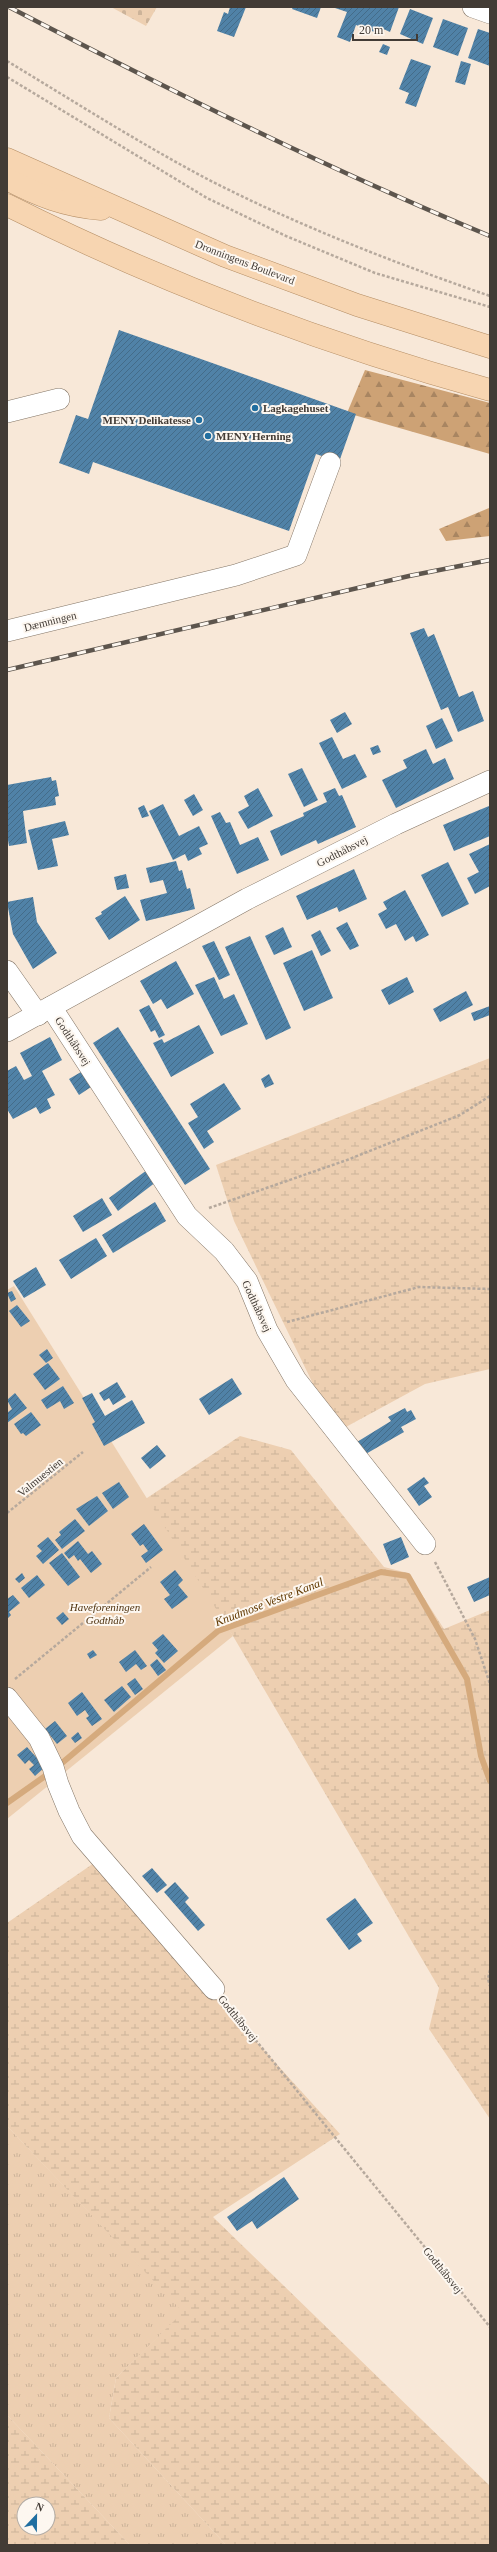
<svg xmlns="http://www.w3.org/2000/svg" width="497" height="2552" font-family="Georgia,serif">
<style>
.grass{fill:url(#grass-tufts)}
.forest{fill:url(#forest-firs)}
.wetland{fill:url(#wetland-marsh);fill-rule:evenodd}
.cemetery{fill:url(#cemetery-stones)}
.green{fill:#edcfb1}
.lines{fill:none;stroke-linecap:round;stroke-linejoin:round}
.stream{stroke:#d5aa7d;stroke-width:6}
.building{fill:url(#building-hatch)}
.minor-casing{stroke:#847667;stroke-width:22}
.major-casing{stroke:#b48d64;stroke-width:23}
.path{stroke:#b6a99d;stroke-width:2.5;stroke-dasharray:3 2;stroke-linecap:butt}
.minor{stroke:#fff;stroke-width:21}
.major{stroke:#f7d5b1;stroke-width:22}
.rail-casing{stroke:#5d554d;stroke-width:4.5}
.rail{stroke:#fdf7f0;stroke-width:3;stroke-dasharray:9;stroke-linecap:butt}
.poi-dot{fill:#206ea0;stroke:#fdf7f0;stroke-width:1.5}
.labels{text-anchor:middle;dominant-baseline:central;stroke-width:4;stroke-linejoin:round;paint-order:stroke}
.street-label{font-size:11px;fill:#423b35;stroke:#fdf7f0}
.poi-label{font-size:11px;font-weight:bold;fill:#423b35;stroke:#fdf7f0;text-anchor:start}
.park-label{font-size:11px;font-style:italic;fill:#4e310d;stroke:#fdf7f0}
.water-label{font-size:12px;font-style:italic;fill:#613900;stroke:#fdf7f0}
</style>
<defs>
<pattern id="grass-tufts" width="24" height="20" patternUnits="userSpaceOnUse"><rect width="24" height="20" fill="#edcfb1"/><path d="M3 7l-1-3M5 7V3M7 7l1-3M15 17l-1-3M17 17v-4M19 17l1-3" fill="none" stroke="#ccb399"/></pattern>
<pattern id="forest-firs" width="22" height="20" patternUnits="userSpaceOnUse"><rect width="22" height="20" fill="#cda275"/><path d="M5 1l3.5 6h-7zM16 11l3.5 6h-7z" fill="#a88561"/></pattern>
<pattern id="wetland-marsh" width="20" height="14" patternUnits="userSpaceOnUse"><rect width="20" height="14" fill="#edcfb1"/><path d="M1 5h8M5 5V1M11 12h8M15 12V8" fill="none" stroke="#ccb399"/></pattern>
<pattern id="cemetery-stones" width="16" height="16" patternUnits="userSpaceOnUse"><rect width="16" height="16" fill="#edcfb1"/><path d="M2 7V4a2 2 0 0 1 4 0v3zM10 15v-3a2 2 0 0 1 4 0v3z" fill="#ccb399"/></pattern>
<pattern id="building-hatch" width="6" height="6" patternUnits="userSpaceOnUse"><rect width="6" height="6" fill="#5082a7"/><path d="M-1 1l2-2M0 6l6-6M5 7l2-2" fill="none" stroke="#446c89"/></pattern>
</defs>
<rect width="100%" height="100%" fill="#f8e8d8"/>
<path class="grass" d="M7,2126L184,2312L116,2378L109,2418L226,2545H130L7,2415Z"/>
<g class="forest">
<path d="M365,370L490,403V454L347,413Z"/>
<path d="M490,503V536L446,541L439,529L489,508Z"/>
</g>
<g class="wetland">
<path d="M490,1058V1369L425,1384L344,1428L315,1388L234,1221L216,1165Z"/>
<path d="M240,1436L291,1450L384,1567L408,1573L444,1629L490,1610V2119L429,2029L439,1988L233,1636L141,1502Z"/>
<path d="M94,1863L340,2134L213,2217L490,2486V2545H226L109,2418L116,2378L183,2312L7,2126V1923Z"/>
<path d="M7,2415L130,2545H7ZM24,2504H48V2528H24Z"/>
</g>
<path class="cemetery" d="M111,7H157L146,26Z"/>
<path class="green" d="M14,1286L233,1636L7,1819V1290Z"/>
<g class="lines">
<g class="stream">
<path d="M62,1763L218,1631L381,1572L408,1576L467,1679L481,1756L490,1781"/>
<path d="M7,1803L48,1774"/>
</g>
</g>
<g class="building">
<path d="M230,7H246L234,37L217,31L224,12L228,14Z"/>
<path d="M293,7H321L317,18L292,9Z"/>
<path d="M332,7H399L390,32L379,27L377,33L356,25L350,42L337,37L347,12Z"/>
<path d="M410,9L433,18L423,44L400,34Z"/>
<path d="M443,19L468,28L458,56L433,47Z"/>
<path d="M478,29L490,33V66L468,58Z"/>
<path d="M383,44L390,47L387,55L379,52Z"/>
<path d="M411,59L431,66L416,107L405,103L409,93L399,89Z"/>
<path d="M461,61L471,64L465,85L455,82Z"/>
<path d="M119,330L356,414L339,462L316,454L289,531L93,462L89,474L59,463L76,415L88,419Z"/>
<path d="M424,628L428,637L434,634L459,697L473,691L484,721L458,732L448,707L441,710L410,633Z"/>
<path d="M345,712L352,724L337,733L330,720Z"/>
<path d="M442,718L453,741L436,749L426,726Z"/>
<path d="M332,737L343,759L355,754L367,777L342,789L319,743Z"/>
<path d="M378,745L381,752L373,755L370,748Z"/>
<path d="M426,749L433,764L445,758L454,779L396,808L382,780L407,768L403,760Z"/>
<path d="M302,768L318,800L304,807L288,774Z"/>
<path d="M51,777L52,781L56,780L59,796L55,797L56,805L23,811L27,843L9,846L7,834V785Z"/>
<path d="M258,788L273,816L248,829L238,812L249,806L244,796Z"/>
<path d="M335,788L339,796L342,795L356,827L318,844L316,840L281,856L270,831L304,816L303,813L327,802L323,793Z"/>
<path d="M194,794L203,810L193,816L184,800Z"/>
<path d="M163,804L179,836L199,826L208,844L199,848L202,854L188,861L185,854L173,860L149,811Z"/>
<path d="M144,805L149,816L142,818L138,808Z"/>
<path d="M489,806L490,836L454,851L443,825Z"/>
<path d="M220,812L226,823L230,822L240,845L258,837L269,860L237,874L211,816Z"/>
<path d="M65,821L69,835L52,839L58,866L38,870L28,830Z"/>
<path d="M490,844V886L475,894L467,878L479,872L469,854Z"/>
<path d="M176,861L179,871L182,870L187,889L190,888L195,909L146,921L140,900L167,893L163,880L150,883L146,868Z"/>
<path d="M448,862L469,904L442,917L421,875Z"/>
<path d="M354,869L367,899L339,912L337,907L307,920L296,896Z"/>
<path d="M126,874L129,888L117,890L114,877Z"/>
<path d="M405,890L429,935L416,942L413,936L405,941L396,924L386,929L378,914L387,909L383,902Z"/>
<path d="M125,896L140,920L109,940L95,918L102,914L101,912Z"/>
<path d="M33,897L37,922L57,953L33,969L13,934L7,902Z"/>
<path d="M347,922L359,946L350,950L336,928Z"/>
<path d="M283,927L292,947L274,955L265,936Z"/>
<path d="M320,930L331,951L321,956L311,935Z"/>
<path d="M250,936L291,1028L266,1040L225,947Z"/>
<path d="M214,941L230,975L219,980L202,946Z"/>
<path d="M312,950L333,998L304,1011L283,963Z"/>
<path d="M176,961L194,994L167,1009L161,999L153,1004L140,981Z"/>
<path d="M214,977L224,999L234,994L248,1024L221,1036L195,985Z"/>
<path d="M407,977L414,992L389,1005L381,990Z"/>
<path d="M466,991L473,1005L440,1022L433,1009Z"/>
<path d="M149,1005L165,1035L159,1038L155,1030L151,1032L139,1010Z"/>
<path d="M490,1006V1015L474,1021L471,1013Z"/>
<path d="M199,1025L214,1053L171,1077L153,1043L162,1039L164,1043Z"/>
<path d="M118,1027L210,1169L185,1185L93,1043Z"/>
<path d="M50,1037L62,1060L42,1071L55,1095L47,1099L51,1108L40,1114L36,1107L13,1119L7,1109V1071L16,1066L24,1080L32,1076L20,1053Z"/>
<path d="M81,1072L91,1087L79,1095L69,1079Z"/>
<path d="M269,1074L274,1084L265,1088L261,1079Z"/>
<path d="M224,1083L241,1109L207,1131L214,1142L204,1149L188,1123L198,1117L190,1104Z"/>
<path d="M147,1170L156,1182L118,1211L109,1198Z"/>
<path d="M102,1198L112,1215L83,1232L73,1216Z"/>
<path d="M155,1202L166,1221L113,1253L102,1235Z"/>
<path d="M96,1238L107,1256L71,1279L59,1260Z"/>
<path d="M36,1267L46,1285L24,1298L13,1281Z"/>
<path d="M12,1291L16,1299L11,1302L7,1293Z"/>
<path d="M17,1305L30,1321L21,1327L9,1311Z"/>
<path d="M47,1349L53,1358L46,1363L39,1355Z"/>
<path d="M48,1363L60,1379L45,1390L33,1374Z"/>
<path d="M232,1378L242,1394L209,1415L199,1399Z"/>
<path d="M117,1382L126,1397L113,1405L109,1398L104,1401L99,1393Z"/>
<path d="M63,1386L74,1403L64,1409L60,1401L47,1409L41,1400Z"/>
<path d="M15,1393L27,1408L7,1423V1413L12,1409L7,1400Z"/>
<path d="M92,1393L105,1416L132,1400L145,1423L104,1446L92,1424L95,1422L82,1398Z"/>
<path d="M405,1408L407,1412L411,1410L416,1419L401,1427L404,1432L364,1455L357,1442L391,1421L388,1417Z"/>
<path d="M31,1412L41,1425L26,1436L23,1433L21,1434L14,1424Z"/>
<path d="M157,1445L166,1456L150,1469L141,1458Z"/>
<path d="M424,1477L429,1483L424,1486L432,1497L419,1506L407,1489Z"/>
<path d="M119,1482L129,1497L113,1509L102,1493Z"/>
<path d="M97,1496L108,1511L89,1526L76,1509Z"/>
<path d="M75,1519L85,1531L62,1549L55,1540L61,1535L59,1532Z"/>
<path d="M144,1524L163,1550L146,1563L141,1556L148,1551L143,1544L140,1546L131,1534Z"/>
<path d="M48,1537L59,1550L43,1564L36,1556L42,1551L37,1546Z"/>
<path d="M401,1537L409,1557L391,1565L383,1544Z"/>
<path d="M78,1541L88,1554L92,1551L102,1564L91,1573L80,1559L78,1561L74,1555L69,1559L64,1553Z"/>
<path d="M62,1553L80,1577L68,1586L49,1563Z"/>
<path d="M175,1570L183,1580L178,1585L188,1597L172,1609L164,1599L170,1595L160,1582Z"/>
<path d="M22,1573L25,1578L19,1583L15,1579Z"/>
<path d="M37,1575L45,1585L29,1598L21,1588Z"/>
<path d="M490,1577V1595L474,1602L467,1587Z"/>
<path d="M13,1595L20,1603L9,1612L11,1615L7,1619V1599Z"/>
<path d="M63,1612L69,1619L62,1625L56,1618Z"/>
<path d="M163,1634L178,1651L164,1663L155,1653L158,1650L152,1643Z"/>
<path d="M93,1650L97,1655L90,1659L87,1654Z"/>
<path d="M135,1650L147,1666L141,1670L136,1664L126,1672L119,1662Z"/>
<path d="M157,1659L166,1670L158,1676L150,1665Z"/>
<path d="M135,1678L143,1689L135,1695L127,1684Z"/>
<path d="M122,1686L131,1697L114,1712L104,1700Z"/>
<path d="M82,1692L102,1719L92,1726L86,1718L89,1716L85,1710L77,1716L68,1703Z"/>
<path d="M55,1721L67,1736L57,1744L45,1729Z"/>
<path d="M78,1732L82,1738L75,1743L71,1738Z"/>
<path d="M27,1747L45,1767L35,1776L29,1769L34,1765L29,1760L25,1764L17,1755Z"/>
<path d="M152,1868L167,1885L157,1893L142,1876Z"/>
<path d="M175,1882L189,1898L185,1902L205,1925L198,1931L164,1892Z"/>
<path d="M355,1898L373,1923L357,1934L362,1941L349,1950L326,1919Z"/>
<path d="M284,2177L299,2199L257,2229L252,2221L237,2231L227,2217Z"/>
</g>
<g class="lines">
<defs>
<g id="minor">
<path d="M473,7L490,13"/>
<path d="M7,412L59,399"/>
<path d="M7,631L236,575L296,555L330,463"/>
<path d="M7,971L38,1015"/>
<path d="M51,1007L187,1216L224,1251L247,1281L267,1330L296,1380L425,1544"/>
<path d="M7,1031L247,899L396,824L490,781"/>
<path d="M7,1698L39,1738L53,1767L58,1784L69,1811L82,1836L214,1989"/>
</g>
<g id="major">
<path d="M7,159L225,256L357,305L490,347"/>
<path d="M7,179C39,196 65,206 101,209"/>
<path d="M7,205C161,282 324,344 490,390"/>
</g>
</defs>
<use href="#minor" class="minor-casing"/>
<use href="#major" class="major-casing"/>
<g class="path">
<path d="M7,61C75,102 142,145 213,182C302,227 395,263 490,296"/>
<path d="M7,77L207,198L286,236L375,273L490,307"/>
<path d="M209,1208L347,1160L460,1115L490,1096"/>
<path d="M287,1322L419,1287L490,1289"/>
<path d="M7,1513L83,1452"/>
<path d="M435,1562L475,1639L490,1684"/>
<path d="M15,1679L151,1567"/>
<path d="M490,1970L488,1979L490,1986"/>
<path d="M227,2005L490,2327"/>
</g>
<use href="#minor" class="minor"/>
<use href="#major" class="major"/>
<defs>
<g id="rail">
<path d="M9,7C167,89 326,168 490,236"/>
<path d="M7,670L409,576L490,560"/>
</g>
</defs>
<use href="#rail" class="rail-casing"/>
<use href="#rail" class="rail"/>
</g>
<g class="poi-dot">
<circle cx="255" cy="408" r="4"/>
<circle cx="199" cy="420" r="4"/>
<circle cx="208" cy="436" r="4"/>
</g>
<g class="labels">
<g class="street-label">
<text transform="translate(245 262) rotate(21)">Dronningens Boulevard</text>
<text transform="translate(50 621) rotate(-14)">Dæmningen</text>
<text transform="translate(342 851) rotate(-27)">Godthåbsvej</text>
<text transform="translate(73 1041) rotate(57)">Godthåbsvej</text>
<text transform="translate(257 1306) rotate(65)">Godthåbsvej</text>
<text transform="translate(40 1477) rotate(-39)">Valmuestien</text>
<text transform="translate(238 2018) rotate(51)">Godthåbsvej</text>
<text transform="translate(443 2270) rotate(51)">Godthåbsvej</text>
</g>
<g class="poi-label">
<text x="263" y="408">Lagkagehuset</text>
<text x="191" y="420" text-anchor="end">MENY Delikatesse</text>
<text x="216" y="436">MENY Herning</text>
</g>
<g class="park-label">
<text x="105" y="1607">Haveforeningen<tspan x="105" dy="13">Godthåb</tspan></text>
</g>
<g class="water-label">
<text transform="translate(269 1602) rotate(-21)">Knudmose Vestre Kanal</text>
</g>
</g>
<rect width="497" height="2552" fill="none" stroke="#423b35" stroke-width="16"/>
<g transform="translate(36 2516) rotate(22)"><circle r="19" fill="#fdf7f0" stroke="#b2aca5"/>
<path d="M0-3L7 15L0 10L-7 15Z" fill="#206ea0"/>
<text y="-6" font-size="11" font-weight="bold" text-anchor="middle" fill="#423b35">N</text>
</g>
<path d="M353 34v6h64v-6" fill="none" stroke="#423b35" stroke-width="2"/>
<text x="359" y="34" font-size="12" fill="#423b35" stroke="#fdf7f0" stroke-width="3" paint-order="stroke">20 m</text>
</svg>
